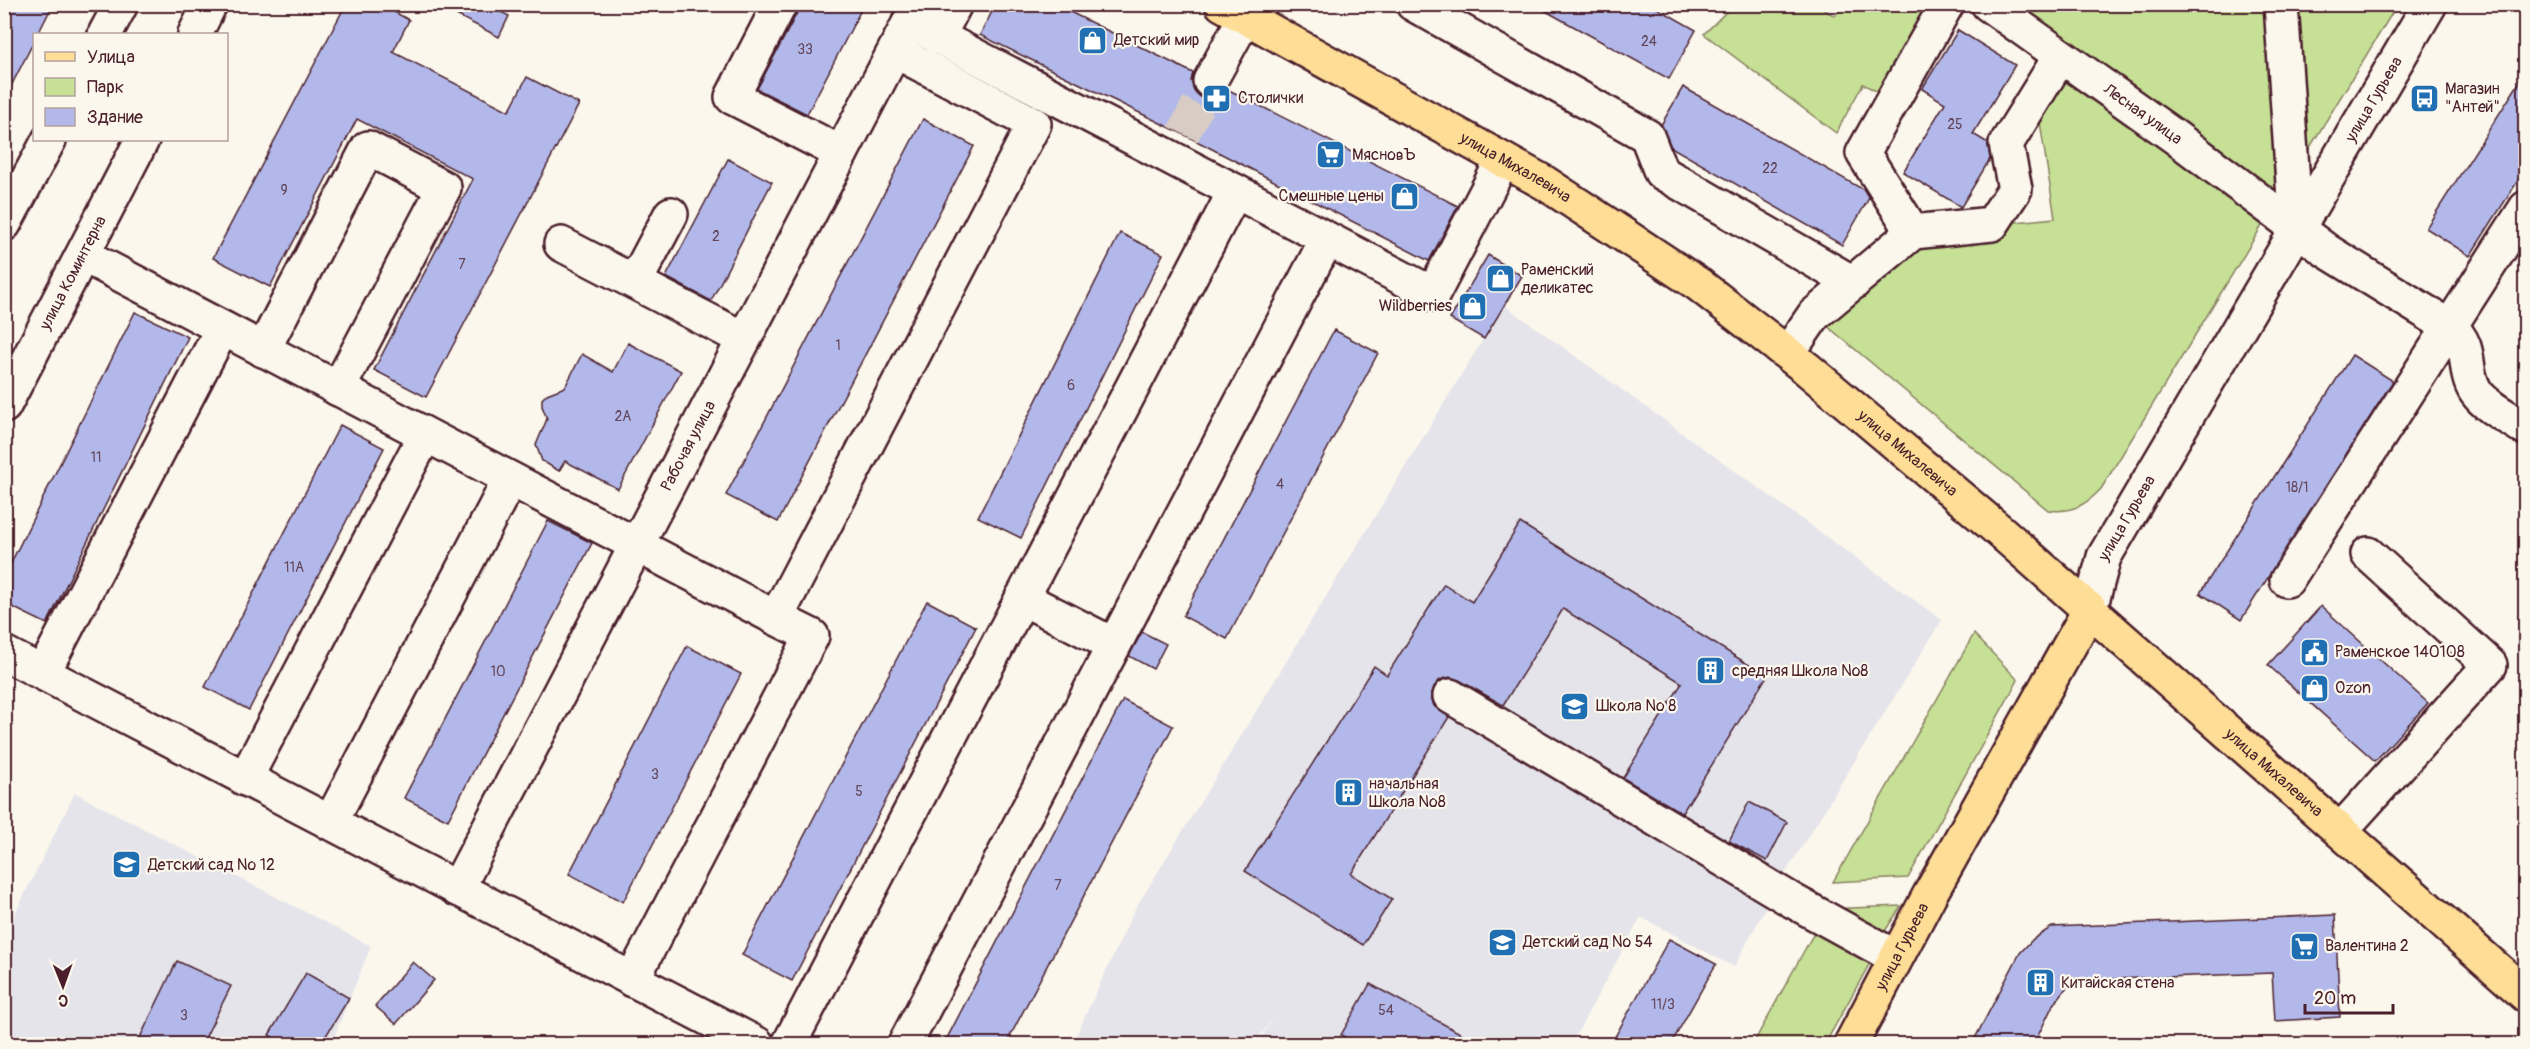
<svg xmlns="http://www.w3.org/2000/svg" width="2530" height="1049" font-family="Pangolin,sans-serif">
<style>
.built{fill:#e5e4eb}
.green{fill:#c6e096;stroke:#888060;stroke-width:1.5}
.building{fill:#b2b9ea;stroke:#4a1f2b;stroke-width:1.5}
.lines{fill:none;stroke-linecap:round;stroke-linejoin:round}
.minor-tunnel{stroke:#d8ccc5;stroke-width:33;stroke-dasharray:33 16;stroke-linecap:butt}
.minor-casing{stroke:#4a1f2b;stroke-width:38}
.major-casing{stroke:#4a1f2b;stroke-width:38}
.minor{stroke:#fbf7ec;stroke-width:33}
.major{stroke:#fedd96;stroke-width:33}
.labels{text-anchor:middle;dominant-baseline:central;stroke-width:4.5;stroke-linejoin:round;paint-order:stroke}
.number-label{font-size:14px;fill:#64465b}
.poi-label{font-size:16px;fill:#4a1f2b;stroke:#fbf7ec;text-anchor:start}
.street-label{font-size:16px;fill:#4a1f2b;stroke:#fbf7ec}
</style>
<rect width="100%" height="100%" fill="#fbf7ec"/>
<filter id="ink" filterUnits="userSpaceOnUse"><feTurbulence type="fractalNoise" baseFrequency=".0167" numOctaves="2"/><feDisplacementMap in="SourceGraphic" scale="12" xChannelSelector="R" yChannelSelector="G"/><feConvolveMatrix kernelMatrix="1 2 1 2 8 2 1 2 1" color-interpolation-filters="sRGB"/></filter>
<g filter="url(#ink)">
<g class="built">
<path d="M1504,305L1942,620L1775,890L1734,967L1641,917L1571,1044H1257L1273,1019L1254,1044H1072L1134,911Z"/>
<path d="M75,793L371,946L331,1044H5L4,936Z"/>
</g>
<g class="green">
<path d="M1718,5H1816L1835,16L1843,5H1947L1893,100L1863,84L1836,133L1704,34L1727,11Z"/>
<path d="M1989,5H2397L2101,489C2085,506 2071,513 2048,510L1814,315L1913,232L2055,218L2036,97L2060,57Z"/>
<path d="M1974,634L2018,680L1908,878L1833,882Z"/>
<path d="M1901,906L1880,939L1827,909Z"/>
<path d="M1815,931L1871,961L1825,1044H1753Z"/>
</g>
<g class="building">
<path d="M4,4H53L38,34H34V41L4,100Z"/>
<path d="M346,4H380L409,20L393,52L509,111L527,77L579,104L426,397L374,370L473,179L357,119L270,287L213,258Z"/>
<path d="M435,4H486L509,16L499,37Z"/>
<path d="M799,4H864L807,114L757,89L797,13Z"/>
<path d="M996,4H1054L1193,73L1191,81L1194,90L1202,98L1211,100L1219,97L1227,89L1458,206L1429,261L1183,134L980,35Z"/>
<path d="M1533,4H1650L1696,30L1669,79Z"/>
<path d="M1958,30L2015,65L1973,134L1988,143L1990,159L1961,207L1903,172L1945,103L1922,89Z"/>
<path d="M2526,72V168L2470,256L2426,228Z"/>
<path d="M1683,87L1864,190L1869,198L1842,245L1671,147L1661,125Z"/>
<path d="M923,119L974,146L778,522L726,495Z"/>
<path d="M728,159L772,182L711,301L666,277Z"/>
<path d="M1120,233L1163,254L1021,538L978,517Z"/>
<path d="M1488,255L1522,276L1484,339L1450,319Z"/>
<path d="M135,312L188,337L47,624L4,603V577Z"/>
<path d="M1334,330L1378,353L1227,639L1183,616Z"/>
<path d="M628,343L681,371L618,489L565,461L559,471L542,461L536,445L547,419L542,406V399L547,394L565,387L582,354L613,372Z"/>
<path d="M2352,355L2393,381L2241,620L2200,593Z"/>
<path d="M340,425L384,448L249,710L205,687Z"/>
<path d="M548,521L592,543L448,820L404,798Z"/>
<path d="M1520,523L1767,676L1682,813L1623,778L1682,683L1563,609L1503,705L1459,680L1450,677L1440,680L1434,687L1431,696L1434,706L1449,717L1351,874L1392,899L1363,945L1245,871L1374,666L1387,675L1444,584L1472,602Z"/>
<path d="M927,601L976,627L792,981L742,955Z"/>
<path d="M2321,606L2428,703L2375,761L2268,665Z"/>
<path d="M1142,632L1166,644L1153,669L1129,656Z"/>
<path d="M687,646L741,674L623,902L569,874Z"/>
<path d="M1123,700L1173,726L1006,1044H944Z"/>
<path d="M1749,802L1787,822L1767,861L1729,841Z"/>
<path d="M2335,915L2340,1017L2275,1021L2272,973L2087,980L2067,987L2052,1007L2034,1044H1972L2020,953L2033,939L2052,927Z"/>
<path d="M1669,939L1716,964L1671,1044H1611Z"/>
<path d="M177,961L231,986L202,1044H137Z"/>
<path d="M413,962L434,980L396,1024L375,1006Z"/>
<path d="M306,973L349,998L321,1044H284L269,1035Z"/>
<path d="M1370,984L1480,1044H1357L1341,1035Z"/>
</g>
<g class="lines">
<path class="minor-tunnel" d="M1183,134L1210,81"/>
<defs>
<g id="minor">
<path d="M780,4L732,97L841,153"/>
<path d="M1413,4L1647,136L1661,172L1853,283"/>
<path id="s1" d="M1988,4L2175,137L2327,251L2450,327C2475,349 2461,369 2476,392C2487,408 2510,418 2526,429"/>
<path d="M2281,4L2296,229"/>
<path d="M910,22L1433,294L1503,160"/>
<path d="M105,34L121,4"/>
<path d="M195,34L210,4"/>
<path d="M938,37L955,4"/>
<path d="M1210,81L1245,17"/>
<path d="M4,224L49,140"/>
<path d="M1913,232L1863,153L1947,4"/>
<path d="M561,244L744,339"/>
<path d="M83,255L776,618"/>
<path d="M635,282L671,214"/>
<path d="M263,350L368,148L444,188L338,389"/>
<path d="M1788,353L1814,315L1913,232L1992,224L2015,189L2006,144L2060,57"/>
<path id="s2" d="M4,406L142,140"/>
<path d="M2287,580L2526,208"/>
<path d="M1022,598L1114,645"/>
<path id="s3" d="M2090,609L2104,557L2430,4"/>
<path d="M4,653L757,1044"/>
<path d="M43,673L222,329"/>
<path d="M1450,696L1793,901L1895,957"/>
<path d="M245,779L425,435"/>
<path d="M330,823L510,479"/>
<path d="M2341,830L2490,665L2368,554"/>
<path id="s4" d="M457,889L919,4"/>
<path d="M632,980L812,636L776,618L1034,124L895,51"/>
<path d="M789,1044L1235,191"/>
<path d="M905,1044L1327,239"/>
</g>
<g id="major">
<path id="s5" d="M1222,4L1545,183L1698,284L1806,368L2001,532L2526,995"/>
<path id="s6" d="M1851,1044L1929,896L2090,609"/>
</g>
</defs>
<use href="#minor" class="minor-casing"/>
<use href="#major" class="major-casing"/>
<use href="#minor" class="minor"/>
<use href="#major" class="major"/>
</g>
</g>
<defs>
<symbol id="shop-square" viewBox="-11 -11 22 22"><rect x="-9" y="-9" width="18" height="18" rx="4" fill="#1f6fb2" stroke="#fbf7ec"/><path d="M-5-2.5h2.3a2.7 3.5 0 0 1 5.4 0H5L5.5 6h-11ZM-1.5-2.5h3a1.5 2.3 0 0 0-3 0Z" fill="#fff"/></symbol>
<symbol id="pharmacy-square" viewBox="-11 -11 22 22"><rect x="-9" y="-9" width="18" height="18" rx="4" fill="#1f6fb2" stroke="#fbf7ec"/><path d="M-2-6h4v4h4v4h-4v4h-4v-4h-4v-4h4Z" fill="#fff"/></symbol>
<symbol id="bus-square" viewBox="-11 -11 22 22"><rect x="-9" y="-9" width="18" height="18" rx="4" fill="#1f6fb2" stroke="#fbf7ec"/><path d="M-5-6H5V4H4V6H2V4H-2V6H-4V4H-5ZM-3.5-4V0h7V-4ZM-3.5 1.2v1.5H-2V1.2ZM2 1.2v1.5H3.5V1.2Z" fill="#fff"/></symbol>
<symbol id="supermarket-square" viewBox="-11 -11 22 22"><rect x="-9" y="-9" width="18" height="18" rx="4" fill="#1f6fb2" stroke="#fbf7ec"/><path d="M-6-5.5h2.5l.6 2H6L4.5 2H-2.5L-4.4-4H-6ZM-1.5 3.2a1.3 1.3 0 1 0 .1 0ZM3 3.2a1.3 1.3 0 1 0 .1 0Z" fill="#fff"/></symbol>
<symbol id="civic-square" viewBox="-11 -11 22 22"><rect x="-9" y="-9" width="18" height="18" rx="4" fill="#1f6fb2" stroke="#fbf7ec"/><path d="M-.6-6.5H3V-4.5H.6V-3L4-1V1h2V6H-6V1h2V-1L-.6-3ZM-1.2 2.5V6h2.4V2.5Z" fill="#fff"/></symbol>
<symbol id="building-square" viewBox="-11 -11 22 22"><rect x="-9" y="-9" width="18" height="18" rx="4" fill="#1f6fb2" stroke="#fbf7ec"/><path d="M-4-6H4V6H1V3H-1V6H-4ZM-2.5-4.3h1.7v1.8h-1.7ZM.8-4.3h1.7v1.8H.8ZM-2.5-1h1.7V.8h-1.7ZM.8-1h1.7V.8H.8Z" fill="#fff"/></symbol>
<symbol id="school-square" viewBox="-11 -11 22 22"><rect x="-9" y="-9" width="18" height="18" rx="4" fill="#1f6fb2" stroke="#fbf7ec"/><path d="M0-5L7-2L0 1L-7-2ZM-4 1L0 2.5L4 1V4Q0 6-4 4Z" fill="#fff"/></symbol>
</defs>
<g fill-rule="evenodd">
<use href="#shop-square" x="1076" y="24" width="33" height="33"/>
<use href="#pharmacy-square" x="1200" y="82" width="33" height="33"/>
<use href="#bus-square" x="2408" y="82" width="33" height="33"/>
<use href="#supermarket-square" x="1314" y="138" width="33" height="33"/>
<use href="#shop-square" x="1388" y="180" width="33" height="33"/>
<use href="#shop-square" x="1484" y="262" width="33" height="33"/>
<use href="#shop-square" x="1456" y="290" width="33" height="33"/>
<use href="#civic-square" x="2298" y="636" width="33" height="33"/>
<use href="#building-square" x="1694" y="654" width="33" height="33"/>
<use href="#shop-square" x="2298" y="672" width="33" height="33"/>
<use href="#school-square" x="1558" y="690" width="33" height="33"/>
<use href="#building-square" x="1332" y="776" width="33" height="33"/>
<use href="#school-square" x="110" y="848" width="33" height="33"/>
<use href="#school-square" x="1486" y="926" width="33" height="33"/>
<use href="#supermarket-square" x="2288" y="930" width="33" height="33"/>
<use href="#building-square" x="2024" y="966" width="33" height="33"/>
</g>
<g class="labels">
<g class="number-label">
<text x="1649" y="41">24</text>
<text x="805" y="49">33</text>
<text x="1955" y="124">25</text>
<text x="1770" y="168">22</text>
<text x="284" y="190">9</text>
<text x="716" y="236">2</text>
<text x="462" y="264">7</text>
<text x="838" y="345">1</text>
<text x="1071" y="385">6</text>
<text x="623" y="416">2А</text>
<text x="96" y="457">11</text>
<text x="1280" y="484">4</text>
<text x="2297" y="487">18/1</text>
<text x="294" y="567">11А</text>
<text x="498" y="671">10</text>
<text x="655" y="774">3</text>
<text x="859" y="791">5</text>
<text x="1058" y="885">7</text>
<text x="1663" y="1004">11/3</text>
<text x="1386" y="1010">54</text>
<text x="184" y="1015">3</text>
</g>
<g class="poi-label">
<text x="1114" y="40">Детский мир</text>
<text x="2445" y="89">Магазин<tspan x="2445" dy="18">"Антей"</tspan></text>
<text x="1238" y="98">Столички</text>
<text x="1352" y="155">МясновЪ</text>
<text x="1384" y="196" text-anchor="end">Смешные цены</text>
<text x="1521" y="270">Раменский<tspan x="1521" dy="18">деликатес</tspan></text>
<text x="1452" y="306" text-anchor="end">Wildberries</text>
<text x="2335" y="652">Раменское 140108</text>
<text x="1732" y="671">средняя Школа №8</text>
<text x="2335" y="688">Ozon</text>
<text x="1596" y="706">Школа № 8</text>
<text x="1369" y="784">начальная<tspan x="1369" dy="18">Школа №8</tspan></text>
<text x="148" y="865">Детский сад № 12</text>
<text x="1523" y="942">Детский сад № 54</text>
<text x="2325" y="946">Валентина 2</text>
<text x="2061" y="983">Китайская стена</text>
</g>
<g class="street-label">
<text stroke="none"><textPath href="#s3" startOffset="585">улица Гурьева</textPath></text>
<text stroke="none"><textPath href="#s1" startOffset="190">Лесная улица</textPath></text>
<text stroke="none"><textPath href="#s5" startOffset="336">улица Михалевича</textPath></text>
<text stroke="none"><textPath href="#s2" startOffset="150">улица Коминтерна</textPath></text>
<text stroke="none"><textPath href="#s4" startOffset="500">Рабочая улица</textPath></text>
<text stroke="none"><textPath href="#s5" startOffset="822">улица Михалевича</textPath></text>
<text stroke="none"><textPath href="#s3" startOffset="99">улица Гурьева</textPath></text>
<text stroke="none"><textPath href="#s5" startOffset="1308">улица Михалевича</textPath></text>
<text stroke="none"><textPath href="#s6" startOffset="110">улица Гурьева</textPath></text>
</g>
</g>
<rect width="2530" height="1049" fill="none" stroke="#fbf7ec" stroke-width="24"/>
<rect x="12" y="12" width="2506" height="1025" fill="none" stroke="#4a1f2b" stroke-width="2" filter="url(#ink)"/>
<rect x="33" y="33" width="195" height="108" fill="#fbf7ec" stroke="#b4a19f" stroke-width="1.5"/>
<rect x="45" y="52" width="30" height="9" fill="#fedd96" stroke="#b4a19f" stroke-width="1.5"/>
<text x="87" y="63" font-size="18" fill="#4a1f2b">Улица</text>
<rect x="45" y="78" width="30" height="18" fill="#c6e096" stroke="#b4a19f" stroke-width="1.5"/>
<text x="87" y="93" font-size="18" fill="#4a1f2b">Парк</text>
<rect x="45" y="108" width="30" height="18" fill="#b2b9ea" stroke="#b4a19f" stroke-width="1.5"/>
<text x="87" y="123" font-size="18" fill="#4a1f2b">Здание</text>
<g transform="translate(63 986) rotate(179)" stroke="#fbf7ec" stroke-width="4.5" paint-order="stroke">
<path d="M0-4.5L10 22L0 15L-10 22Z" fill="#4a1f2b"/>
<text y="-9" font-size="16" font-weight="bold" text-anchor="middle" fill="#4a1f2b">С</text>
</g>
<path d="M2305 1004v9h88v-9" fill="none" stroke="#4a1f2b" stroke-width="3"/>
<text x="2314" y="1004" font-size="18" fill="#4a1f2b" stroke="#fbf7ec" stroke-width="4.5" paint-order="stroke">20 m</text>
</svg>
